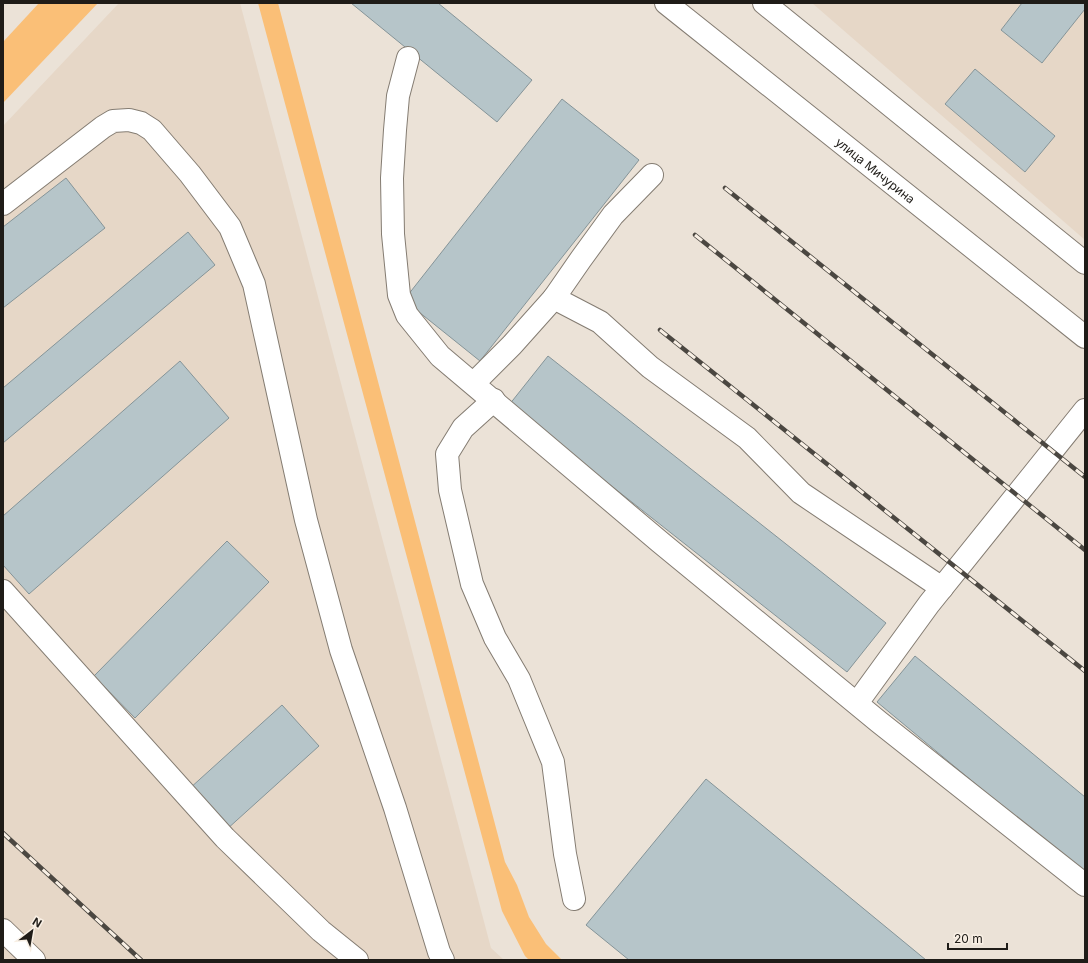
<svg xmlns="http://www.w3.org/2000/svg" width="1088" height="963" font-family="Inter,sans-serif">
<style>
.built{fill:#e6d7c7}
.water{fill:#fabf77}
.building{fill:#b6c5c9;stroke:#859498}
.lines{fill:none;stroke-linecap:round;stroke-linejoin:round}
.minor-casing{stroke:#847c72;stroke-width:24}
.major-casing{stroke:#847c72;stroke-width:24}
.minor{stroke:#fff;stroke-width:22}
.major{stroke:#fff;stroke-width:22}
.rail-casing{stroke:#4b4741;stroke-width:4.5}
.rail{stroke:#f8efe4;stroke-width:3;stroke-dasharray:9;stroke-linecap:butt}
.labels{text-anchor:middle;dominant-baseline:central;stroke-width:3;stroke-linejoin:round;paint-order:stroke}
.street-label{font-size:12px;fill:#1f1c18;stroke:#f8efe4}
</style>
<rect width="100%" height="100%" fill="#ebe2d7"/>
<g class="built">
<path d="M119,3H240L491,948L504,960H3V126Z"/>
<path d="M812,3H1085V240Z"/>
</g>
<g class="water">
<path d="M39,3H98L3,103V42Z"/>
<path d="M258,3H278L505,862L517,885L529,917L546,944L562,960H529L525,956L502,911Z"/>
</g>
<g class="building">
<path d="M351,3H438L532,80L497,122Z"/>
<path d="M1022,3H1085V9L1042,63L1001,30Z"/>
<path d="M975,69L1055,136L1025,172L945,104Z"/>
<path d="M562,99L639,160L480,361L404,300Z"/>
<path d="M66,178L105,228L3,308V227Z"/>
<path d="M188,232L215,265L3,443V388Z"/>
<path d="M548,356L886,623L847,672L509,405Z"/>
<path d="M180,361L229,418L29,594L3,565V516Z"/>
<path d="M227,541L269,582L135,718L94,676Z"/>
<path d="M915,656L1085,797V875L877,702Z"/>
<path d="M282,705L319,746L226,830L189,789Z"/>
<path d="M706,779L926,960H629L586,925Z"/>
</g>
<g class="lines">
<defs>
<g id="minor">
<path d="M408,58L398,96L395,130L392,178L393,234L399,295L407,315L440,356L660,542L879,722L1085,885"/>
<path d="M3,204L103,127L113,121L129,120L141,123L152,130L190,174L230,227L254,284L306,520L341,650L395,808L439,952L443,960"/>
<path d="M554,298L600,322L650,367L747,438L801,493L942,588"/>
<path d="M474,383L512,345L554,298L581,259L613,215L652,175"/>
<path d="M494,400L463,428L447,454L450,490L472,584L495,638L519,679L553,762L565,854L574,899"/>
<path d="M3,591L225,838L321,931L357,960"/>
<path d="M857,703L929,604L1085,410"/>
<path d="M3,930L34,960"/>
</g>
<g id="major">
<path id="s1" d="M666,3L1085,337"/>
<path d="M764,3L1085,263"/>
</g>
</defs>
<use href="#minor" class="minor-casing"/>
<use href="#major" class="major-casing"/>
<use href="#minor" class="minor"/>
<use href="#major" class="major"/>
<defs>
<g id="rail">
<path d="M725,188L1085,477"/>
<path d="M695,235L1085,550"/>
<path d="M660,330L1085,671"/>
<path d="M3,833L141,960"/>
</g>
</defs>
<use href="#rail" class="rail-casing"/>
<use href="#rail" class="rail"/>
</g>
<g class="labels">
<g class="street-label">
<text stroke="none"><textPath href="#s1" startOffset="268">улица Мичурина</textPath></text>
</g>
</g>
<rect width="1088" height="963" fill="none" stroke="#1f1c18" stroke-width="8"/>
<g transform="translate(32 931) rotate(31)" stroke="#f8efe4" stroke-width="3" paint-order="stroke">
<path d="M0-3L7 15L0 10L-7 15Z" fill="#1f1c18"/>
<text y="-6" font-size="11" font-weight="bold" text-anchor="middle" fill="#1f1c18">N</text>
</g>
<path d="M948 943v6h59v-6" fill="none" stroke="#1f1c18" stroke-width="2"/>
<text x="954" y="943" font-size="12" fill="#1f1c18" stroke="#f8efe4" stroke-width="3" paint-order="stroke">20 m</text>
</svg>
